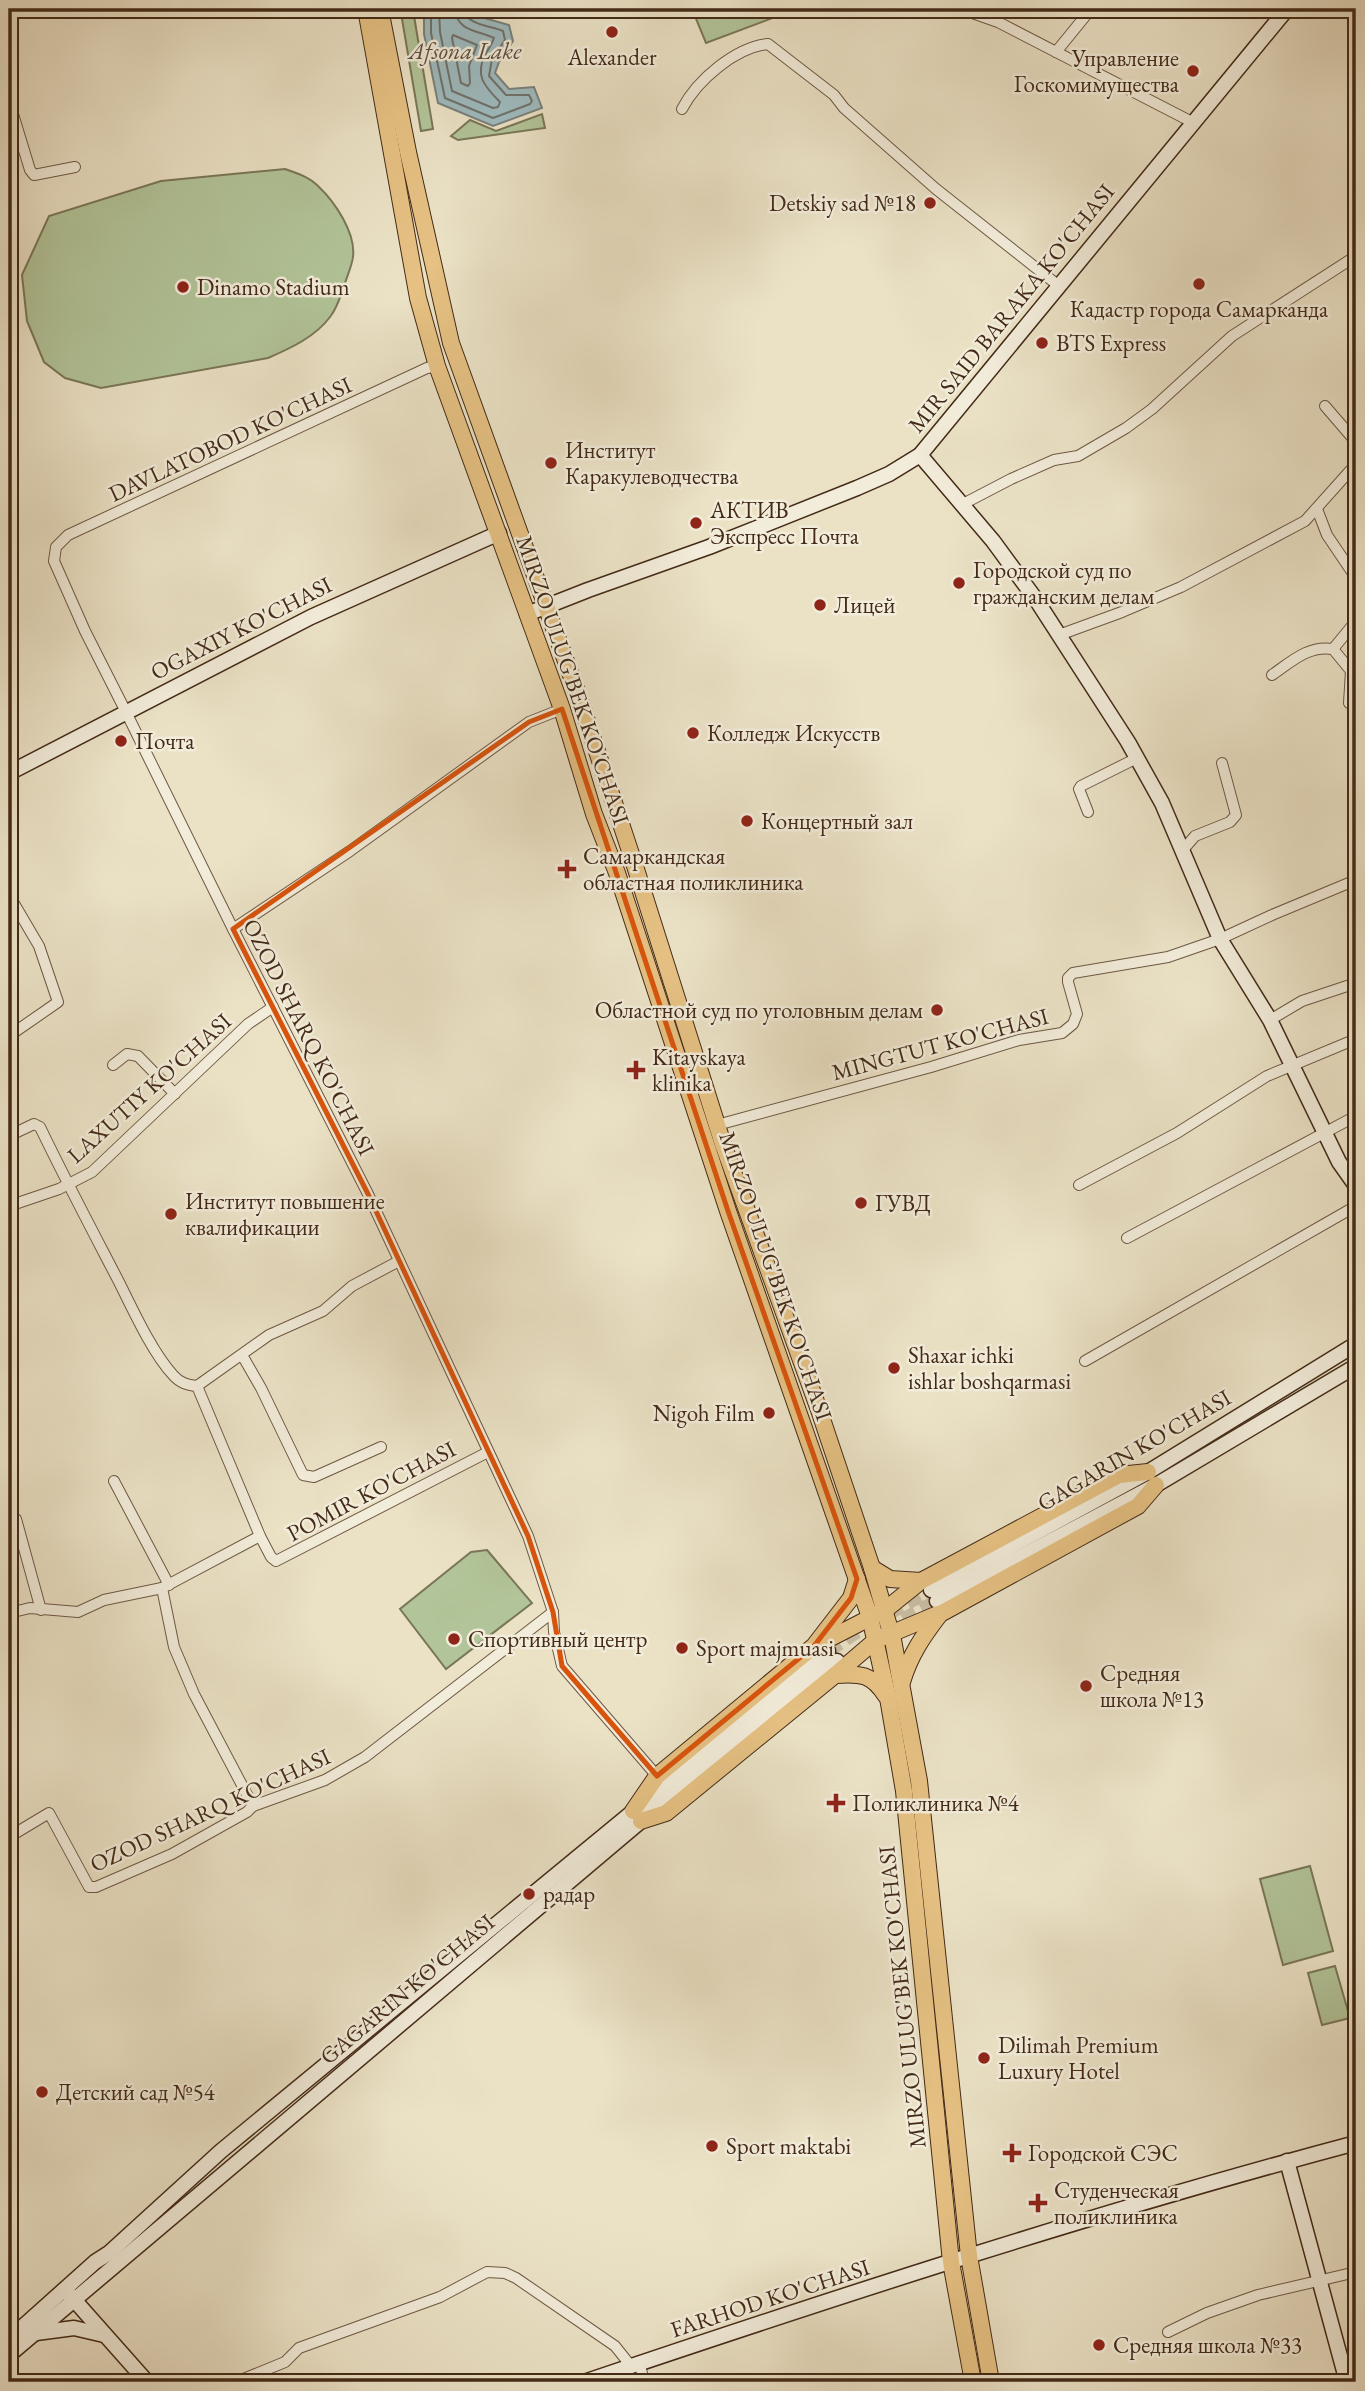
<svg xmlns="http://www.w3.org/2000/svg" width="1365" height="2391" font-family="'EB Garamond',serif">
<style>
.green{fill:#b2c499;stroke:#7a7758;stroke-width:2}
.water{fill:#9ebbc0;stroke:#7a817c;stroke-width:2}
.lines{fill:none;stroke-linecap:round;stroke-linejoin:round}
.shore{stroke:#70726c;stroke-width:2}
.secondary-tunnel{stroke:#c9bda3;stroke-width:14;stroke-dasharray:14 7;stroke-linecap:butt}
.street-casing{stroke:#6d5843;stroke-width:12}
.secondary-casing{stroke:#432a17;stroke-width:17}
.primary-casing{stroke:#432a17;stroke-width:18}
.street{stroke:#f2ecda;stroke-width:10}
.secondary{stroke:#f2ecda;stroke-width:14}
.primary{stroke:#e6c183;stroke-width:16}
.marked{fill:none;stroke:#d8540d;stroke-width:5;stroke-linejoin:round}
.poi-dot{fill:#8f2418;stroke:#f2ecda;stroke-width:2.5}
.labels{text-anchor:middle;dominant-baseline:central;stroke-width:5;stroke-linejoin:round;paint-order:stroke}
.poi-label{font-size:23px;fill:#432a17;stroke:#f2ecda;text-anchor:start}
.street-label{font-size:23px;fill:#432a17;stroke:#f2ecda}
.water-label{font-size:24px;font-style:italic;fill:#5a4e41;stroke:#f2ecda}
</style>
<rect width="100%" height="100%" fill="#ebe2c6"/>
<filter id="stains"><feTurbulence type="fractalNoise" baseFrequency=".00286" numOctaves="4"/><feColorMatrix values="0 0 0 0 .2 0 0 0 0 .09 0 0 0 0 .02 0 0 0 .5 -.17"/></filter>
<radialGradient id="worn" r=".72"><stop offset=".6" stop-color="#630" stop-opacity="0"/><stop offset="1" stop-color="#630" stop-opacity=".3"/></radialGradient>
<g class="green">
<path d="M692,9H785L786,13L706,43Z"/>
<path d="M413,10L433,129L421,131L402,19Z"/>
<path d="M542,114L545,128L458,140L451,136L470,120L496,131Z"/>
<path d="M285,169C297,173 309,177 318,186C335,202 356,233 353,257C352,265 348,274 345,283C341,294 338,307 330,317C315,337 291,348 268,358L101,388L65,378L44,362L27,321L22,275L49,216L161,181Z"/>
<path d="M487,1550L532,1603L446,1669L400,1609L471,1552Z"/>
<path d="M1310,1866L1333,1951L1283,1965L1260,1879Z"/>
<path d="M1335,1966L1350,2018L1322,2025L1308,1973Z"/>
</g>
<path class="water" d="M427,9H469L474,15L509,25L513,41L499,62L495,73L509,89L534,87L542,108L493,126L438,103L424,34V10Z"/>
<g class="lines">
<g class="shore">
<path d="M431,9V33L445,98L493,118L530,104L532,101L529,95H506L489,76L492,59L505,40L503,31C489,25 467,26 464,9"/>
<path d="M439,9L440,32L452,91L493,108L498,107L500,102C484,86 474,75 486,53C489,48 492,44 494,38C478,30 457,32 455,9"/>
<path d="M453,35L477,45L469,66L470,83L468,86L461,83L452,38Z"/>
</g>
<g class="secondary-tunnel">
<path d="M889,1613L931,1590"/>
<path d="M885,1630L937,1601"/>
<path d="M828,1651L859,1630"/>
</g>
<defs>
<g id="street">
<path d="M961,9L998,22L1192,122"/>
<path d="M1354,9L1356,11"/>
<path d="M1056,52L1091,9"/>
<path d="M9,101L30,170L34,175L75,167"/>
<path d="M682,109C697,80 736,47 768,44L834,95L844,108L936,189L1059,286"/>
<path d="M437,366L427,368L68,535L56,547L54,561L85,631L126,712L233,929L368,1194L528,1536L553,1612L554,1632L562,1666L657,1776"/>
<path d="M1325,406L1356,442"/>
<path d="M963,504L1011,479L1054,460L1078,456L1126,428L1152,409L1232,336L1356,256"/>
<path d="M1317,509L1327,535L1356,578"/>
<path d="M1059,635L1122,612L1181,587L1305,521L1356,464"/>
<path d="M1333,649L1351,671L1349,703"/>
<path d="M1272,675C1292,661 1309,645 1333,649L1356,621"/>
<path d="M1088,812L1079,789L1081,786L1137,758"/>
<path d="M1182,851L1195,836L1230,822L1236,815L1222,763"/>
<path d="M9,895L39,946L58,1002L9,1036"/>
<path d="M9,917L17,910"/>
<path d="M233,929L350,851L529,722L562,709"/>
<path d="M1270,1020L1302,1001L1353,984"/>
<path d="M113,1065L127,1054L138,1056L175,1094"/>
<path d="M717,1125L931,1067L1019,1040L1062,1033L1073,1024L1077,1014L1068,982V978L1073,973L1168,957L1220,939L1272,915L1356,880"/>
<path d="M9,1129L17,1132L34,1124L40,1127C65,1179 92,1230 119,1282C133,1310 152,1352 173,1375C180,1383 187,1385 197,1386L269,1335L323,1311L352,1286L399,1261"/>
<path d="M1079,1185L1177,1133L1267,1076L1356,1039"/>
<path d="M9,1206L59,1189L92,1172L248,1024L273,1007"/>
<path d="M1127,1238L1356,1116"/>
<path d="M242,1355L261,1388L303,1475L314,1477L381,1447"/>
<path d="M1085,1361L1356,1206"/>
<path d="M197,1386L260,1536L271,1557L276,1561L488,1452"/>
<path d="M114,1481L169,1585"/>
<path d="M16,1519L41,1610"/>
<path d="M162,1588L174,1647L194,1694L253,1806"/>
<path d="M9,1613L30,1608L78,1612L104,1600L162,1588L260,1536"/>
<path d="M9,1837L49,1813L89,1887H96L172,1854L247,1812L253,1806L325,1780L365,1757L553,1612"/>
<path d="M1168,2332L1207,2313L1258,2295L1356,2272"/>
<path d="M640,2365L644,2382"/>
<path d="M236,2382L285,2362L299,2348L440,2297L487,2272L505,2273L516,2278L615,2346L631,2366"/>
<path d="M1334,2382L1356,2376"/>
</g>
<g id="secondary">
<path d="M920,455L993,541L1037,601L1128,742L1162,803L1220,939L1270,1020L1339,1162L1356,1186"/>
<path d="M527,614L588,590L709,547L857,488L889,474L920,455L1287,9"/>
<path d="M9,773L311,617L499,533"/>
<path d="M931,1590L1148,1472L1356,1344"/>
<path d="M937,1601L1156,1485L1356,1366"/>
<path d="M1287,2161L1347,2382"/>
<path d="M69,2294L147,2382"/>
<path d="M36,2333L74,2328L104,2335"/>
<path d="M9,2339L95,2262L109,2253L221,2151L828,1651"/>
<path d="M9,2355L660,1805L837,1661"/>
<path d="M584,2382C839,2296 1096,2212 1356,2143"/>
</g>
<g id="primary">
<path d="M366,9L418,298L437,366L562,709L594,814L617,873L728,1211L870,1617L888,1698L904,1791L951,2262L973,2382"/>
<path d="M380,9L408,152L451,343L580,700L635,866L723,1144L819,1410L872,1568L893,1640L919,1781L969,2256L991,2382"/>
<path d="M872,1568L890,1579L921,1581L1119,1475L1148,1472"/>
<path d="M819,1644L885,1610L921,1581"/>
<path d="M835,1675L876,1640L938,1614"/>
<path d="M902,1682C910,1655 923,1636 940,1614L1138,1506L1156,1485"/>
<path d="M633,1811L657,1776L814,1646L851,1598L857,1579"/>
<path d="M641,1821L666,1813L835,1675C861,1673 872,1674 886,1696"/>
</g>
</defs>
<use href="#street" class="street-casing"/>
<use href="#secondary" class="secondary-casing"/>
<use href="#primary" class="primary-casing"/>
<use href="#street" class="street"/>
<use href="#secondary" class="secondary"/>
<use href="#primary" class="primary"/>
</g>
<path class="marked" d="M562,709L728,1211L857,1579L851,1598L814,1646L657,1776L562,1666L553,1612L528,1536L368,1194L233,929L529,722Z"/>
<g class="poi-dot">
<circle cx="612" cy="32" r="7"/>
<circle cx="1193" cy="71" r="7"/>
<circle cx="930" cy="203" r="7"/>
<circle cx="1199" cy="284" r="7"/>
<circle cx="183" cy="287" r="7"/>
<circle cx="1042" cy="343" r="7"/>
<circle cx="551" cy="463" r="7"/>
<circle cx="696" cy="523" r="7"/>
<circle cx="959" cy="583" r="7"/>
<circle cx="820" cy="605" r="7"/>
<circle cx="693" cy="733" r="7"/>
<circle cx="121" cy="741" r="7"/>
<circle cx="747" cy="821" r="7"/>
<path d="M563.5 858.5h7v7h7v7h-7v7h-7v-7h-7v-7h7z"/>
<circle cx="937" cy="1010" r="7"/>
<path d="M632.5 1059.5h7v7h7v7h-7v7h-7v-7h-7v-7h7z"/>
<circle cx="861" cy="1203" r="7"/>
<circle cx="171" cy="1214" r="7"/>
<circle cx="894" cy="1368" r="7"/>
<circle cx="769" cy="1413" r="7"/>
<circle cx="454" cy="1639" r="7"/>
<circle cx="682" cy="1648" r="7"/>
<circle cx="1086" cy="1686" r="7"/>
<path d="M832.5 1792.5h7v7h7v7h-7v7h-7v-7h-7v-7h7z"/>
<circle cx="529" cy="1894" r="7"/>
<circle cx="984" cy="2058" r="7"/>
<circle cx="42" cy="2092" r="7"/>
<circle cx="712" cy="2146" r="7"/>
<path d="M1008.5 2142.5h7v7h7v7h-7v7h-7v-7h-7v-7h7z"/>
<path d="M1034.5 2192.5h7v7h7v7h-7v7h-7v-7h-7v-7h7z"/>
<circle cx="1099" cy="2345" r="7"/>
</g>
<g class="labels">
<g class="poi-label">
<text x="612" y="57" text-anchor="middle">Alexander</text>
<text x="1179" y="58" text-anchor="end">Управление<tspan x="1179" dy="26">Госкомимущества</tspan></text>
<text x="916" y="203" text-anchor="end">Detskiy sad №18</text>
<text x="197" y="287">Dinamo Stadium</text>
<text x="1199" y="309" text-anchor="middle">Кадастр города Самарканда</text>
<text x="1056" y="343">BTS Express</text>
<text x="565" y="450">Институт<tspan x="565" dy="26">Каракулеводчества</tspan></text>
<text x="710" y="510">АКТИВ<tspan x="710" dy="26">Экспресс Почта</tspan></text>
<text x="973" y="570">Городской суд по<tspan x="973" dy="26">гражданским делам</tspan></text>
<text x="834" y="605">Лицей</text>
<text x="707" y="733">Колледж Искусств</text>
<text x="135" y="741">Почта</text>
<text x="761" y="821">Концертный зал</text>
<text x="583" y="856">Самаркандская<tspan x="583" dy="26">областная поликлиника</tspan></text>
<text x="923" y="1010" text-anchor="end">Областной суд по уголовным делам</text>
<text x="652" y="1057">Kitayskaya<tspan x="652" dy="26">klinika</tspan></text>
<text x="185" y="1201">Институт повышение<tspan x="185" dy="26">квалификации</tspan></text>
<text x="875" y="1203">ГУВД</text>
<text x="908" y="1355">Shaxar ichki<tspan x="908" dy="26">ishlar boshqarmasi</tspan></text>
<text x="755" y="1413" text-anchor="end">Nigoh Film</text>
<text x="468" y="1639">Спортивный центр</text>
<text x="696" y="1648">Sport majmuasi</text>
<text x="1100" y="1673">Средняя<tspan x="1100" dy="26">школа №13</tspan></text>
<text x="852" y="1803">Поликлиника №4</text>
<text x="543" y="1894">радар</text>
<text x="998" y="2045">Dilimah Premium<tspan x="998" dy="26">Luxury Hotel</tspan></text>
<text x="56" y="2092">Детский сад №54</text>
<text x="726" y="2146">Sport maktabi</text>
<text x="1028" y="2153">Городской СЭС</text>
<text x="1054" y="2190">Студенческая<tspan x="1054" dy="26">поликлиника</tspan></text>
<text x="1113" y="2345">Средняя школа №33</text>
</g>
<g class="street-label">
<text transform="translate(1011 308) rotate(-51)">MIR SAID BARAKA KO'CHASI</text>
<text transform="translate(230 439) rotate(-25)">DAVLATOBOD KO'CHASI</text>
<text transform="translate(241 628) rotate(-27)">OGAXIY KO'CHASI</text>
<text transform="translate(573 680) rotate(71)">MIRZO ULUG'BEK KO'CHASI</text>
<text transform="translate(309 1037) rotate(63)">OZOD SHARQ KO'CHASI</text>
<text transform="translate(940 1044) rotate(-15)">MINGTUT KO'CHASI</text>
<text transform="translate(149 1088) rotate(-42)">LAXUTIY KO'CHASI</text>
<text transform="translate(776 1276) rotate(71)">MIRZO ULUG'BEK KO'CHASI</text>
<text transform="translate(1134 1450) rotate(-30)">GAGARIN KO'CHASI</text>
<text transform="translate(371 1491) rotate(-28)">POMIR KO'CHASI</text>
<text transform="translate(210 1810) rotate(-25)">OZOD SHARQ KO'CHASI</text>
<text transform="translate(407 1989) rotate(-40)">GAGARIN KO'CHASI</text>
<text transform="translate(902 1997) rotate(-96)">MIRZO ULUG'BEK KO'CHASI</text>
<text transform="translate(770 2298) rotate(-18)">FARHOD KO'CHASI</text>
</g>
<g class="water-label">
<text x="465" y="50">Afsona Lake</text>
</g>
</g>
<rect width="1365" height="2391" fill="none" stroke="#ebe2c6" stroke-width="35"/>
<rect x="10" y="10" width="1344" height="2370" fill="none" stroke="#432a17" stroke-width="3.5"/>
<rect x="18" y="18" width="1330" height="2356" fill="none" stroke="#432a17" stroke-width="2"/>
<rect width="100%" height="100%" filter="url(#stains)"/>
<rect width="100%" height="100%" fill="url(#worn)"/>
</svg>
